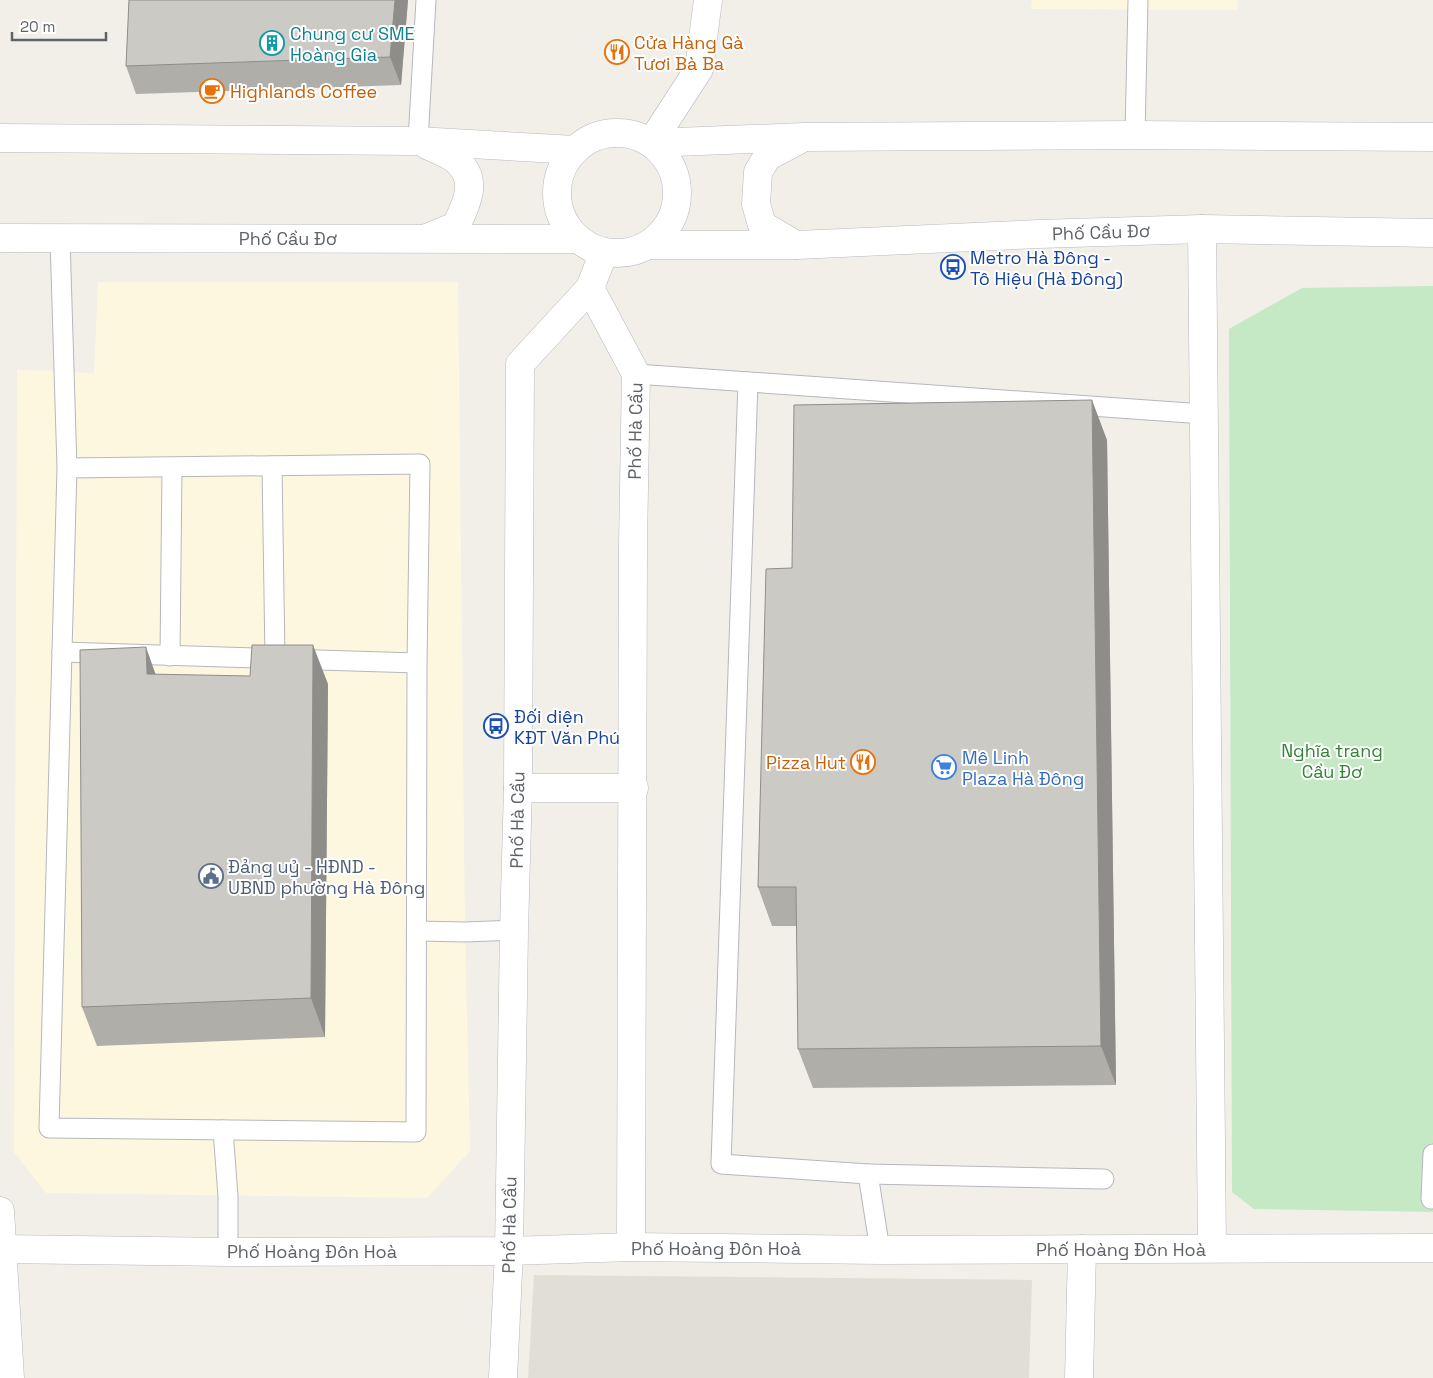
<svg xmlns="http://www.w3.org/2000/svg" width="1433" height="1378" font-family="'Space Grotesk',sans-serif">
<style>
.commercial{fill:#fef7e0}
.education{fill:#e1ded6}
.green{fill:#c5e8c5}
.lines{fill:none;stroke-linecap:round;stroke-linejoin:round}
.lane-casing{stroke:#b5b8bc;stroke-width:21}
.street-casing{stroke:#b5b8bc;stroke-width:29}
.secondary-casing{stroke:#b6babf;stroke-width:29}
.lane{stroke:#fff;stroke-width:19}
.street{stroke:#fff;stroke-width:28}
.secondary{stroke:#fff;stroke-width:28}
.wall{fill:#afaea9}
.shaded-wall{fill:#8f8d8a}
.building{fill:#cccac5;stroke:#8f8d8a}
.labels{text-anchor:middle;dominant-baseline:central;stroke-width:4;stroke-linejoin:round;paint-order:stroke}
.culture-label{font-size:18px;fill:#0d838f;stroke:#fff;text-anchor:start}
.food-label{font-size:18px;fill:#c56008;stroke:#fff;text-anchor:start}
.street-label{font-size:18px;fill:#5f6368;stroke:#fff}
.transit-label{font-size:18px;fill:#164399;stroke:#fff;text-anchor:start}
.park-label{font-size:18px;fill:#348238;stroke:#fff}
.shop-label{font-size:18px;fill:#366cbe;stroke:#fff;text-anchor:start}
.service-label{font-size:18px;fill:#4e5e75;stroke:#fff;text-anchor:start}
</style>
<rect width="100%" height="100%" fill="#f1efe8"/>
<g class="commercial">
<path d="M1032,0H1238L1237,10L1031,9Z"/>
<path d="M98,282H458L465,932L470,1151L427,1198L46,1193L14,1152L17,370L64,371L94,374Z"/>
</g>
<path class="education" d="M534,1275L1032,1280L1029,1378H528Z"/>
<path class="green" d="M1433,286V1212L1254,1209L1232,1192L1229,329L1302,288Z"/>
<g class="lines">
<defs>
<g id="lane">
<path d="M1135,135L1138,0"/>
<path d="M418,141L426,0"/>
<path d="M60,238L67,468L49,1128L416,1132L417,663L420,464L67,468"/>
<path d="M636,374L1204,414"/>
<path d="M748,382L721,1164L868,1174L880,1250"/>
<path d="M272,466L275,658"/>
<path d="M62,652L417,663"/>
<path d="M170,656L172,468"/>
<path d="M417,931L465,932L514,930"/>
<path d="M223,1130L228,1196V1252"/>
<path d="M868,1174L1104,1179"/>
<path d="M1431,1199L1433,1154"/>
</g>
<g id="street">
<path d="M1202,229L1212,1248"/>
<path d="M0,1211L10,1378"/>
<path d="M503,1378L509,1251"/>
<path d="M1079,1378L1082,1249"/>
</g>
<g id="secondary">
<circle cx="617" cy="193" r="60"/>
<path d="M0,138L418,141L575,150"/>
<path d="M651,143L804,137L1135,135L1433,137"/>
<path d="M651,143L699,69L708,0"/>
<path d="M0,238L577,239"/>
<path d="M427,238L456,226C466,205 479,181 458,162C451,154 437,150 427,145"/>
<path d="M650,245H797L1039,234L1202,229L1433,233"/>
<path d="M796,245L762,225L756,204L758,172L767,157L799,140"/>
<path d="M590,288L636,374L633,545L631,1247"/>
<path d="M518,788H634"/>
<path d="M0,1249L228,1252L509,1251L631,1247L880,1250L1433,1248"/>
<path d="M509,1251L514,930L518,788L520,364L590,288L604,252"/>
</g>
</defs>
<use href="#lane" class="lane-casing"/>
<use href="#street" class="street-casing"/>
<use href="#secondary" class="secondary-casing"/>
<use href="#lane" class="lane"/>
<use href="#street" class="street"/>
<use href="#secondary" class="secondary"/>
</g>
<g class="wall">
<path d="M129,0H408L401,85L136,94L126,66Z"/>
<path d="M1107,440L1116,1085L813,1088L798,1049L797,926H772L758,887L792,568Z"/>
<path d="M155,674L328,684L325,1037L97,1046L82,1007Z"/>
</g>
<g class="shaded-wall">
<path d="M395,0H408L401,85L390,57Z"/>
<path d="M1092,400L1107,440L1116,1085L1101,1046Z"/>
<path d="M313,645L328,684L325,1037L311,998Z"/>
<path d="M146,647L160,687L147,674Z"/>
</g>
<g class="building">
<path d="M129,0H395L390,57L126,66Z"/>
<path d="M1092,400L1101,1046L798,1049L796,887H758L766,569L792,568L794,405Z"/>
<path d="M252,645H313L311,998L82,1007L80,650L146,647L147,674L250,676Z"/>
</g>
<defs>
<symbol id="building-ring" viewBox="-11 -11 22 22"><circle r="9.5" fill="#fff" stroke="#0f9aa8" stroke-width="1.5"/><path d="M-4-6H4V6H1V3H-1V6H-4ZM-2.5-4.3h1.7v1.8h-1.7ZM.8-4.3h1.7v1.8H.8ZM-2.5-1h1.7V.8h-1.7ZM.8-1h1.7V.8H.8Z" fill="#0f9aa8"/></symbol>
<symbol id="restaurant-ring" viewBox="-11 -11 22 22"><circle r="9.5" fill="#fff" stroke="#e8710a" stroke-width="1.5"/><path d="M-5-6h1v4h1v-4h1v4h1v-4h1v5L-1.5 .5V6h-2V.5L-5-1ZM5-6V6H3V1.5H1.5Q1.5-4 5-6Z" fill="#e8710a"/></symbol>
<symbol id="cafe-ring" viewBox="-11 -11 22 22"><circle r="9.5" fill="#fff" stroke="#e8710a" stroke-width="1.5"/><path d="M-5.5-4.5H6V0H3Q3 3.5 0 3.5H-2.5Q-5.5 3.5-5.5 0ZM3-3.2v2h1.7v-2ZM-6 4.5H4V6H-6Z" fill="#e8710a"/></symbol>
<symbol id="bus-ring" viewBox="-11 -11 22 22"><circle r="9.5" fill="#fff" stroke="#1a4fb4" stroke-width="1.5"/><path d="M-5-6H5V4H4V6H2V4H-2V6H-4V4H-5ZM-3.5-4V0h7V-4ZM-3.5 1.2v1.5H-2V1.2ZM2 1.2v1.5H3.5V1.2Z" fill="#1a4fb4"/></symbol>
<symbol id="supermarket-ring" viewBox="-11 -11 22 22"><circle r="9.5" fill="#fff" stroke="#3f7fe0" stroke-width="1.5"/><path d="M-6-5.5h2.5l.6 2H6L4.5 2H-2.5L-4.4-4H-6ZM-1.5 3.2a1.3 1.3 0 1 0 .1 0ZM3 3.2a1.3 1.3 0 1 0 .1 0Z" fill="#3f7fe0"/></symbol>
<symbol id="civic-ring" viewBox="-11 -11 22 22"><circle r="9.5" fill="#fff" stroke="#5c6f8a" stroke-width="1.5"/><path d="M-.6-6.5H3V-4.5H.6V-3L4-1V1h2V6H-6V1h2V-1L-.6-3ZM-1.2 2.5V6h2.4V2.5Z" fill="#5c6f8a"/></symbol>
</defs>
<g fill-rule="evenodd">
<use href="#building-ring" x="258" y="29" width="28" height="28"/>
<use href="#restaurant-ring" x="603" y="38" width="28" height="28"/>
<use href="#cafe-ring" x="198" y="77" width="28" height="28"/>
<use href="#bus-ring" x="939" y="253" width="28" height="28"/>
<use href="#bus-ring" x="482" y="712" width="28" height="28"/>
<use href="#restaurant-ring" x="849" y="748" width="28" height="28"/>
<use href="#supermarket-ring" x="930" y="753" width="28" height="28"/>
<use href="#civic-ring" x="197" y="862" width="28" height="28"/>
</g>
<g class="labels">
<g class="culture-label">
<text x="290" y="33">Chung cư SME<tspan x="290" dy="21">Hoàng Gia</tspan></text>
</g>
<g class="food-label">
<text x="634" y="42">Cửa Hàng Gà<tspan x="634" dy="21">Tươi Bà Ba</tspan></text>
<text x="230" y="91">Highlands Coffee</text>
<text x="846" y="762" text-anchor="end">Pizza Hut</text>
</g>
<g class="street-label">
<text transform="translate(1101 232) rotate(-2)">Phố Cầu Đơ</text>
<text x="288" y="238">Phố Cầu Đơ</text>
<text transform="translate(635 431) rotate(-89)">Phố Hà Cầu</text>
<text transform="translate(517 820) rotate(-89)">Phố Hà Cầu</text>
<text transform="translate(509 1225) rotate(-89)">Phố Hà Cầu</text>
<text x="716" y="1248">Phố Hoàng Đôn Hoà</text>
<text x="1121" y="1249">Phố Hoàng Đôn Hoà</text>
<text x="312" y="1251">Phố Hoàng Đôn Hoà</text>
</g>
<g class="transit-label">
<text x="970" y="257">Metro Hà Đông -<tspan x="970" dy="21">Tô Hiệu (Hà Đông)</tspan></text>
<text x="514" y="716">Đối diện<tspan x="514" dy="21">KĐT Văn Phú</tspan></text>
</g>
<g class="park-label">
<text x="1332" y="750">Nghĩa trang<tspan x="1332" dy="21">Cầu Đơ</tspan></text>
</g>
<g class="shop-label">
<text x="962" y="757">Mê Linh<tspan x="962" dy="21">Plaza Hà Đông</tspan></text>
</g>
<g class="service-label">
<text x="228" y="866">Đảng uỷ - HĐND -<tspan x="228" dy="21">UBND phường Hà Đông</tspan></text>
</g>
</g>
<path d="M12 32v8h94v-8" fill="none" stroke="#5f6368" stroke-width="2.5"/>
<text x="20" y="32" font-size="15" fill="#5f6368" stroke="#ffffff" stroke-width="4" paint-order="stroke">20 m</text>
</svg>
